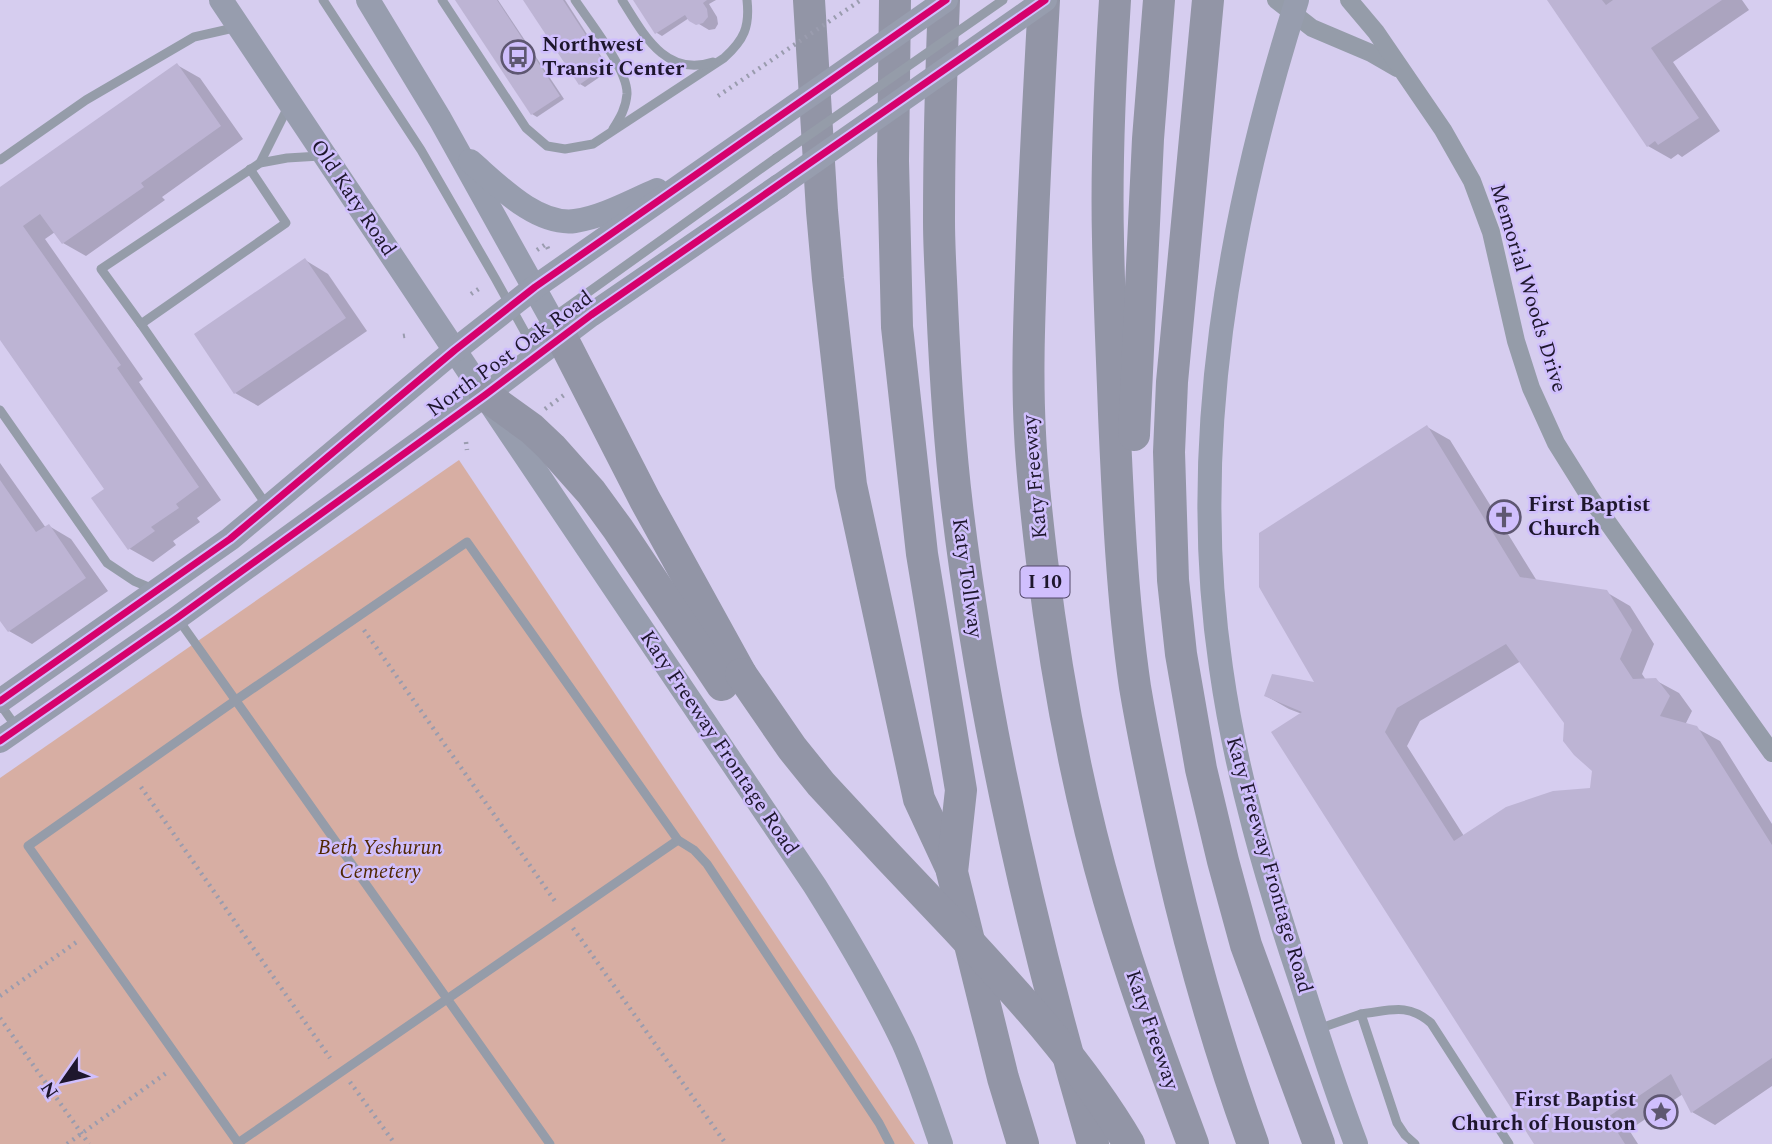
<svg xmlns="http://www.w3.org/2000/svg" width="1772" height="1144" font-family="Spectral,serif">
<style>
.green{fill:#d7aea3}
.shadow{fill:#0003;fill-rule:evenodd}
.building{fill:#bdb4d4;fill-rule:evenodd}
.lines{fill:none;stroke-linecap:round;stroke-linejoin:round}
.path{stroke:#9a9cae;stroke-width:4.5;stroke-dasharray:2 5;stroke-linecap:butt}
.service{stroke:#959ca9;stroke-width:9}
.minor{stroke:#959ca9;stroke-width:18}
.secondary{stroke:#979dae;stroke-width:24}
.motorway{stroke:#9295a6;stroke-width:32}
.path-bridge{stroke:#9a9cae;stroke-width:4.5;stroke-dasharray:2 5;stroke-linecap:butt}
.service-bridge{stroke:#959ca9;stroke-width:9}
.secondary-bridge{stroke:#979dae;stroke-width:24}
.motorway-bridge{stroke:#9295a6;stroke-width:32}
.cycleway-casing{stroke:#d0bffd;stroke-width:11}
.cycleway{stroke:#d6006c;stroke-width:7}
.labels{text-anchor:middle;dominant-baseline:central;stroke-width:5;stroke-linejoin:round;paint-order:stroke}
.shield{fill:#d0bffd;stroke:#53496b;stroke-width:2}
.shield-label{font-size:19px;font-weight:bold;fill:#1e172d}
.poi-label{font-size:21px;font-weight:bold;fill:#1e172d;stroke:#d0bffd;text-anchor:start}
.street-label{font-size:21px;fill:#1e172d;stroke:#d0bffd}
.park-label{font-size:21px;font-style:italic;fill:#512802;stroke:#d0bffd}
</style>
<rect width="100%" height="100%" fill="#d6cdef"/>
<path class="green" d="M459,460L915,1144H0V778Z"/>
<g class="shadow">
<path d="M457,0H498L564,99L537,117L532,114Z"/>
<path d="M525,0H565L610,70L585,87L580,84Z"/>
<path d="M635,0H716L709,4L717,17L718,24L715,29L709,30L689,18L662,36L657,33Z"/>
<path d="M1549,0H1742L1749,10L1673,62L1720,131L1682,157L1678,154L1671,159L1648,146Z"/>
<path d="M177,65L200,78L243,139L162,197L165,200L86,256L63,243L55,232L45,239L143,379L139,382L221,500L197,518L200,522L173,541L176,545L153,562L130,549L106,489L0,337V189Z"/>
<path d="M305,260L328,274L367,331L258,406L235,393Z"/>
<path d="M1427,427L1450,440L1537,581L1606,592L1630,606L1654,644L1642,674L1646,680H1655L1679,693L1692,711L1685,725L1696,728L1720,741L1772,824V1086L1715,1125L1692,1112L1683,1094L1629,1130L1638,1144H1537L1302,714L1289,709L1266,696L1318,684ZM1521,661L1566,723L1593,771L1592,789L1464,836L1407,746L1420,721Z"/>
<path d="M0,463L46,528L49,526L71,539L108,591L32,644L9,631L0,618Z"/>
</g>
<g class="building">
<path d="M455,0H497L560,96L531,115Z"/>
<path d="M523,0H563L606,66L579,85Z"/>
<path d="M633,0H707L703,3L707,9L708,17L703,23L696,25L689,21L685,15L655,34Z"/>
<path d="M1547,0H1602L1606,5L1613,0H1722L1651,48L1699,118L1658,145L1655,141L1647,147Z"/>
<path d="M177,63L221,126L141,183L144,187L62,244L40,214L23,226L121,365L117,368L199,487L176,504L179,508L151,527L155,531L128,550L91,498L104,489L0,340V187Z"/>
<path d="M305,258L346,318L234,394L194,334Z"/>
<path d="M1427,425L1520,577L1607,590L1632,630L1620,659L1633,679L1656,678L1670,696L1660,716L1697,726L1772,845V1058L1691,1113L1671,1074L1608,1117L1625,1144H1534L1271,732L1302,712L1264,696L1272,674L1314,682L1259,587V533ZM1506,644L1564,723L1563,741L1574,755L1592,771L1590,788L1553,791L1506,807L1454,841L1385,732L1397,708Z"/>
<path d="M0,480L36,532L49,524L86,578L8,632L0,621Z"/>
</g>
<g class="lines">
<g class="path">
<path d="M537,250L546,244L549,251"/>
<path d="M471,294L480,288"/>
<path d="M403,336L409,335"/>
<path d="M545,409L564,395"/>
<path d="M466,442L467,450"/>
<path d="M364,630L557,904"/>
<path d="M141,787L330,1058"/>
<path d="M573,928L726,1144"/>
<path d="M0,996L78,941"/>
<path d="M0,1018L89,1144"/>
<path d="M350,1082L395,1144"/>
<path d="M67,1144L169,1071"/>
</g>
<g class="service">
<path d="M323,0L421,150L495,278L527,336L776,158"/>
<path d="M442,0L526,128L547,146L565,149L593,144L724,58C744,40 750,27 747,0"/>
<path d="M575,0C589,21 628,70 627,94C626,108 620,118 613,129"/>
<path d="M622,0C643,33 665,78 713,62"/>
<path d="M0,160L86,100L194,37L238,27"/>
<path d="M260,163L289,105"/>
<path d="M141,324L286,223L250,169"/>
<path d="M0,410L107,563L134,581L153,589"/>
<path d="M268,507L141,324L101,269L260,163L287,158L320,156"/>
<path d="M178,619L550,1144"/>
<path d="M0,704L17,728"/>
<path d="M1361,1014C1389,1011 1407,1002 1431,1023L1509,1144"/>
<path d="M1318,1029L1361,1014L1397,1123L1405,1135L1415,1144"/>
<path d="M238,1143L678,840"/>
<path d="M239,1144L28,846L236,700L467,542L678,840L694,850L707,864L879,1123L890,1144"/>
</g>
<g class="minor">
<path d="M1276,0L1312,28L1371,53L1397,68"/>
<path d="M1349,0L1376,32L1443,130L1472,181L1491,232L1516,341L1531,388L1556,443L1591,499L1772,753"/>
</g>
<g class="secondary">
<path d="M221,0L510,433L815,886C847,937 877,988 903,1042C918,1075 929,1110 941,1144"/>
<path d="M368,0L440,119L562,338"/>
<path d="M1297,0C1229,214 1188,444 1221,668C1236,775 1267,880 1301,982C1318,1036 1336,1091 1356,1144"/>
<path d="M470,161C497,184 536,226 575,221C603,217 631,201 657,190"/>
<path d="M0,701L230,539L455,350L535,287L766,126"/>
<path d="M0,741L177,618L485,395L591,315L779,186"/>
</g>
<g class="motorway">
<path d="M809,0L822,211L828,279L851,485L919,799L952,870"/>
<path d="M895,0L893,161L897,327L922,554L961,790L952,872L1003,1078L1023,1144"/>
<path d="M944,0C941,74 939,148 939,221C939,249 941,276 942,303C945,371 949,439 957,506C983,722 1032,935 1093,1144"/>
<path d="M1044,0C1039,90 1034,179 1031,269C1029,324 1027,378 1030,433C1032,476 1037,519 1042,561C1056,676 1077,790 1109,900C1133,983 1163,1064 1193,1144"/>
<path d="M1115,0C1110,79 1106,159 1108,239C1109,297 1112,356 1114,414C1118,505 1122,597 1135,687C1145,747 1158,806 1171,864C1193,959 1220,1053 1253,1144"/>
<path d="M1208,0L1172,382L1169,452L1173,580L1181,654L1201,769L1223,861L1246,945L1319,1144"/>
<path d="M562,338L645,500L741,674"/>
<path d="M485,395L532,429L551,447L591,492L618,529L722,685"/>
<path d="M1134,435L1148,139L1159,0"/>
</g>
<path class="path-bridge" d="M718,96L861,0"/>
<path class="service-bridge" d="M776,158L1003,0"/>
<g class="secondary-bridge">
<path d="M766,126L946,0"/>
<path d="M779,186L1045,0"/>
</g>
<path class="motorway-bridge" d="M741,674L792,748L821,784C865,832 910,880 956,928C1019,996 1082,1064 1129,1144"/>
<defs>
<g id="cycleway">
<path d="M0,701L230,539L455,350L535,287L946,0"/>
<path d="M0,741L177,618L485,395L591,315L1045,0"/>
</g>
</defs>
<use href="#cycleway" class="cycleway-casing"/>
<use href="#cycleway" class="cycleway"/>
</g>
<defs>
<symbol id="bus-ring" viewBox="-11 -11 22 22"><circle r="9.5" fill="#d0bffd" stroke="#5e5771" stroke-width="1.5"/><path d="M-5-6H5V4H4V6H2V4H-2V6H-4V4H-5ZM-3.5-4V0h7V-4ZM-3.5 1.2v1.5H-2V1.2ZM2 1.2v1.5H3.5V1.2Z" fill="#5e5771"/></symbol>
<symbol id="church-ring" viewBox="-11 -11 22 22"><circle r="9.5" fill="#d0bffd" stroke="#5e5771" stroke-width="1.5"/><path d="M-1.2-6h2.4v3.5h3.3v2.4h-3.3V6h-2.4V-.1h-3.3v-2.4h3.3Z" fill="#5e5771"/></symbol>
<symbol id="sight-ring" viewBox="-11 -11 22 22"><circle r="9.5" fill="#d0bffd" stroke="#5e5771" stroke-width="1.5"/><path d="M0-6L1.8-2.2L6-1.7L2.9 1.2L3.7 5.4L0 3.3L-3.7 5.4L-2.9 1.2L-6-1.7L-1.8-2.2Z" fill="#5e5771"/></symbol>
</defs>
<g fill-rule="evenodd">
<use href="#bus-ring" x="499" y="38" width="38" height="38"/>
<use href="#church-ring" x="1485" y="498" width="38" height="38"/>
<use href="#sight-ring" x="1642" y="1093" width="38" height="38"/>
</g>
<g class="labels">
<rect class="shield" x="1020.5" y="566.5" width="49" height="31" rx="5"/>
<g class="shield-label">
<text x="1045" y="582">I 10</text>
</g>
<g class="poi-label">
<text x="542" y="45">Northwest<tspan x="542" dy="24">Transit Center</tspan></text>
<text x="1528" y="505">First Baptist<tspan x="1528" dy="24">Church</tspan></text>
<text x="1636" y="1100" text-anchor="end">First Baptist<tspan x="1636" dy="24">Church of Houston</tspan></text>
</g>
<g class="street-label">
<text transform="translate(353 198) rotate(56)">Old Katy Road</text>
<text transform="translate(1528 288) rotate(73)">Memorial Woods Drive</text>
<text transform="translate(510 354) rotate(-36)">North Post Oak Road</text>
<text transform="translate(1035 477) rotate(-95)">Katy Freeway</text>
<text transform="translate(967 578) rotate(82)">Katy Tollway</text>
<text transform="translate(719 743) rotate(56)">Katy Freeway Frontage Road</text>
<text transform="translate(1269 865) rotate(74)">Katy Freeway Frontage Road</text>
<text transform="translate(1152 1030) rotate(71)">Katy Freeway</text>
</g>
<g class="park-label">
<text x="380" y="848">Beth Yeshurun<tspan x="380" dy="24">Cemetery</tspan></text>
</g>
</g>
<g transform="translate(63 1081) rotate(236)" stroke="#d0bffd" stroke-width="5" paint-order="stroke">
<path d="M0-5L12 26L0 18L-12 26Z" fill="#1e172d"/>
<text y="-10" font-size="19" font-weight="bold" text-anchor="middle" fill="#1e172d">N</text>
</g>
</svg>
